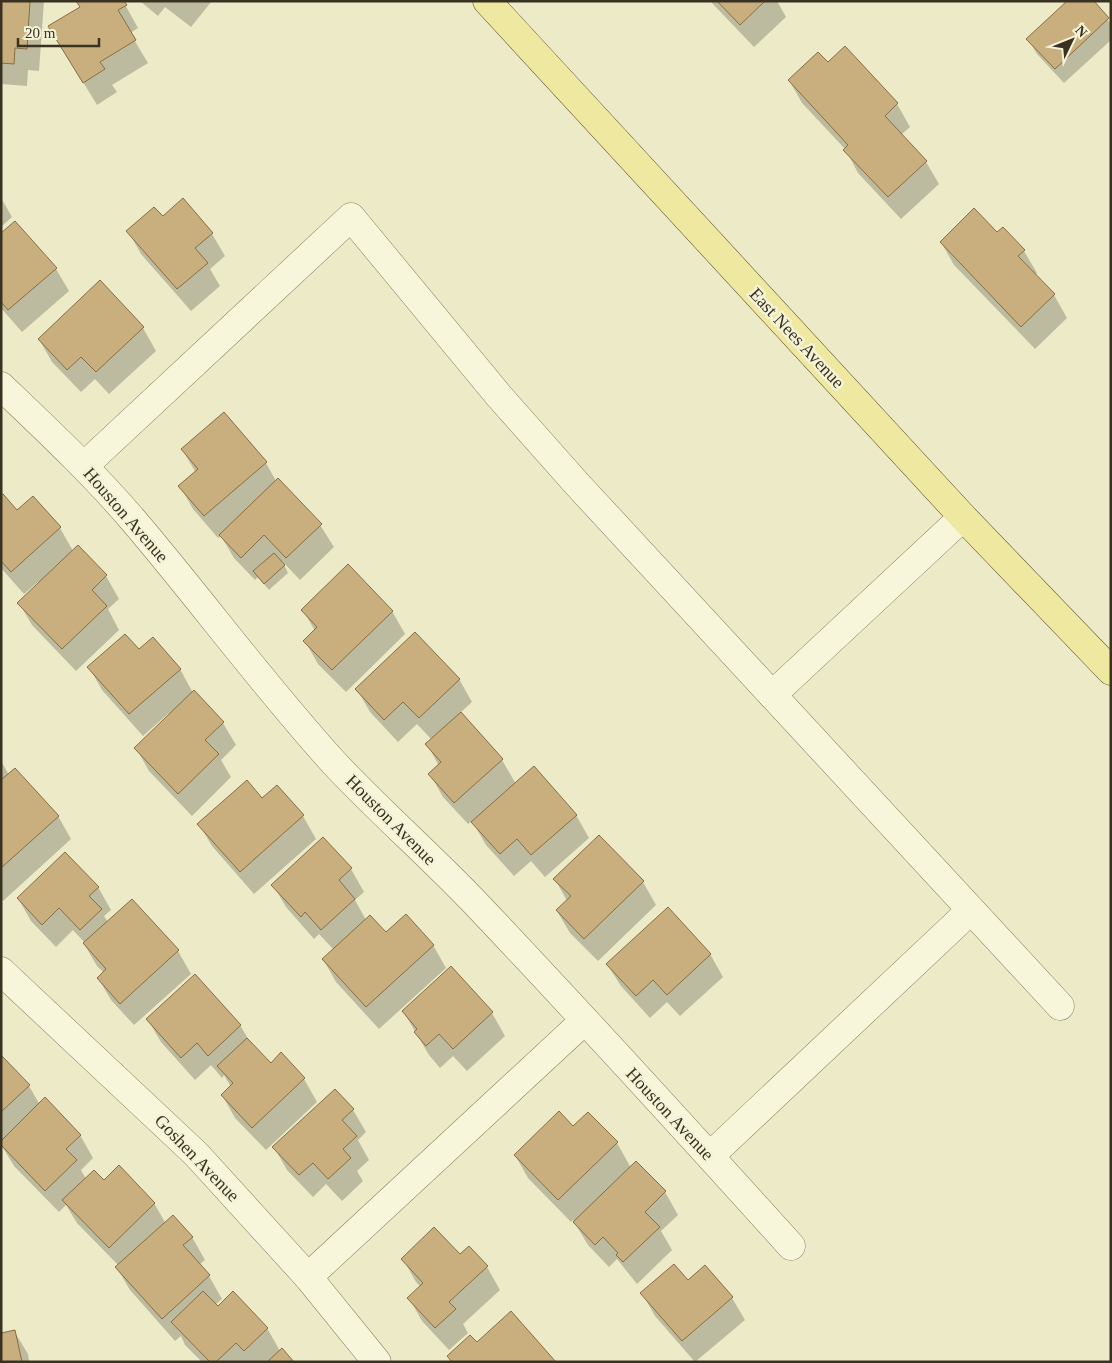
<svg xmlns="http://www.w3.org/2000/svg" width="1112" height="1363" font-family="'Times New Roman',serif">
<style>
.shadow{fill:#0003}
.building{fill:#caaf7e;stroke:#876d43}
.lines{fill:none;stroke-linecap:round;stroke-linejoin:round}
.minor-casing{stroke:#897e5d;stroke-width:29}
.major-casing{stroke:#574b31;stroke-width:29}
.minor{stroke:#f8f6da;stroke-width:28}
.major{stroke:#efe8a1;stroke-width:28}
.labels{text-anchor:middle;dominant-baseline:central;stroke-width:5;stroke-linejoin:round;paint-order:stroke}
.street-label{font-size:18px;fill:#393220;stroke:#f5f3d7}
</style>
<rect width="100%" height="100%" fill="#edeac7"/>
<g class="shadow">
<path d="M1,1H44L39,71L28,70L27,86L1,84Z"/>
<path d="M123,1L138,28L130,33L148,63L112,85L117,92L97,105L63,49Z"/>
<path d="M140,1H212L191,27L165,7L158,16Z"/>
<path d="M710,1H777L786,17L754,47Z"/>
<path d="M1092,1L1111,24V40L1064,83L1037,54L1028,39Z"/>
<path d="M845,48L897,104L910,127L901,135L926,162L939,184L901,219L858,173L846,150L802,103L789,80L828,64Z"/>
<path d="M1,198L12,217L1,227Z"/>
<path d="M163,218L212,234L225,256L210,269L220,286L191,311L141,254L128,231Z"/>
<path d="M1,234L56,269L69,291L22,332L1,308Z"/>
<path d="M997,234L1024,251L1037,273L1035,275L1054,295L1067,318L1035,349L954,265L941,242Z"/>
<path d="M100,282L143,328L156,351L109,394L95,379L81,392L52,362L39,339Z"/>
<path d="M224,413L266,463L276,481L320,525L334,547L300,580L283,562L288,573L269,590L258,577L255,580L234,558L221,536L218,538L193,509L180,486L196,473L182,449Z"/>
<path d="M1,497L17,512L60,528L73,551L106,576L119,599L108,609L119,630L76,671L32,625L19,603L39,584L38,582L24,594L1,568Z"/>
<path d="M303,610L392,611L405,634L346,692L318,664L305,641L315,631Z"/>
<path d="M139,651L180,669L193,693L223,723L236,745L221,760L231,777L192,816L149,771L136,748L171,714L169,713L143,736L102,690L89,667Z"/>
<path d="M459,679L472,702L460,713L502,760L516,784L576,815L589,838L545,877L531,861L514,876L486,845L472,821L468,824L443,797L430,774L439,766L427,744L432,740L417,724L398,742L370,712L357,689Z"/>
<path d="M1,761L9,775L58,816L71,839L3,901L1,899Z"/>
<path d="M277,787L303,816L316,839L254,894L212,846L199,824L262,799Z"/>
<path d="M323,839L351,869L364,892L355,900L366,920L386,934L433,945L446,968L379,1029L336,982L323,959L334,950L319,934L314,939L286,907L273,885Z"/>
<path d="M555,879L643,882L656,905L598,961L570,933L557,911L567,901Z"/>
<path d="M98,887L111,910L104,916L108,922L132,901L178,951L191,974L134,1025L111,1000L98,978L104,973L97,966L84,944L85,943L73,930L56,947L31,921L18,898Z"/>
<path d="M710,954L723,977L680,1016L667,1002L650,1018L621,986L607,964Z"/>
<path d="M451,968L492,1013L505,1036L467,1071L453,1056L440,1068L429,1055L403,1011Z"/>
<path d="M148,1020L240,1025L250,1042L271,1064L281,1054L304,1079L317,1102L266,1150L235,1118L222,1095L231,1087L224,1075L222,1078L211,1065L195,1080L161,1042Z"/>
<path d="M1,1056L29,1086L40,1105L80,1135L93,1158L81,1170L86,1179L104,1182L154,1203L166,1224L192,1237L205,1260L199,1265L209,1276L222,1299L215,1305L267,1328L280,1351L292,1362H202L185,1345L181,1336L175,1341L130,1290L117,1268L119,1266L77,1223L66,1205L59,1212L14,1166L2,1146L1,1147Z"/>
<path d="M335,1091L353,1110L366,1132L358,1140L369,1160L357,1171L363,1181L342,1201L326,1184L313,1197L287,1170L274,1147Z"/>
<path d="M573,1128L617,1143L631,1168L665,1192L678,1215L661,1231L672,1250L637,1284L617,1259L609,1267L588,1245L573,1220L571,1222L528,1178L515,1155Z"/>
<path d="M459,1256L487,1267L500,1290L463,1324L468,1333L449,1350L422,1321L409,1298L421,1287L416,1282L403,1259Z"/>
<path d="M705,1267L732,1298L745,1320L695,1362L655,1316L642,1293L688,1282Z"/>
<path d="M14,1331L28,1354L29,1362H1Z"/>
</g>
<g class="building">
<path d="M1,1H30L27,49L15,48L14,64L1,63Z"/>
<path d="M76,1H124L127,5L118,10L136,40L100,62L105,69L83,83L48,26L80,7Z"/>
<path d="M717,1H765L740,25Z"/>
<path d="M1067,1H1094L1109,18L1055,69L1026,39Z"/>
<path d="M845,46L898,103L885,116L927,161L888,197L843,150L848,145L788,80L818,52L828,62Z"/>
<path d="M183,198L213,233L195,248L208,263L177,289L126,231L154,207L163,216Z"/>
<path d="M974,208L997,232L1003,227L1025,250L1018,256L1055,294L1021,327L940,242Z"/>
<path d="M15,221L57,268L8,310L1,302V233Z"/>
<path d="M100,280L144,327L96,372L81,357L67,370L38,339Z"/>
<path d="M224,412L267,462L204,516L178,486L198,469L181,449Z"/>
<path d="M278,478L322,524L286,558L264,535L241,558L219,535Z"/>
<path d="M3,494L17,510L33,496L61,527L11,572L1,561V495Z"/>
<path d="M78,545L107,575L92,590L107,606L62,649L17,603Z"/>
<path d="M274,553L285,565L264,584L253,571Z"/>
<path d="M348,564L393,611L332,670L303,641L317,627L301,610Z"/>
<path d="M415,632L460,679L419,718L403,702L384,720L355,689Z"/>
<path d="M125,634L139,649L153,637L181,669L129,714L87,667Z"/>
<path d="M194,690L224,722L205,740L219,754L178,794L134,748Z"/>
<path d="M461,712L503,759L454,803L428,774L441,762L425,744Z"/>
<path d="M534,766L577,815L531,855L517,839L500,854L471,822Z"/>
<path d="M15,768L59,816L1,868V780Z"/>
<path d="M247,780L262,798L277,785L304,815L240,872L197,824Z"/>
<path d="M599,835L644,881L584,939L556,910L571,896L553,879Z"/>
<path d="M323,837L352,868L339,880L355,899L321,930L305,912L301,917L271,885Z"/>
<path d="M65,852L99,887L89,896L102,909L80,930L59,908L42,925L17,898Z"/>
<path d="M132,899L179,950L120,1004L97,978L106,969L83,943Z"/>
<path d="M668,907L711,954L667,995L653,980L636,996L606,964Z"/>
<path d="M406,914L434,945L366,1007L322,959L370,915L386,932Z"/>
<path d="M451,966L493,1012L453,1049L439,1034L426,1046L414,1032L417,1029L402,1011Z"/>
<path d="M195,974L241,1025L208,1056L197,1043L181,1058L146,1019Z"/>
<path d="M247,1038L271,1063L281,1052L305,1078L252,1128L221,1095L233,1083L217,1066Z"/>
<path d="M1,1055L30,1085L1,1112Z"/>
<path d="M335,1089L354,1109L342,1120L357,1136L343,1149L351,1158L328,1179L313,1163L299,1175L272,1147Z"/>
<path d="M45,1097L81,1135L66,1149L77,1160L45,1191L1,1145V1141Z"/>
<path d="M559,1111L573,1126L588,1112L618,1142L558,1200L514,1155Z"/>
<path d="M636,1161L666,1191L645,1212L660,1227L623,1262L616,1255L618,1253L603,1237L595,1245L573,1222Z"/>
<path d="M119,1165L155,1203L109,1248L62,1200L94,1170L104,1180Z"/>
<path d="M173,1215L193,1237L183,1245L210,1275L162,1319L115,1267Z"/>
<path d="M434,1227L460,1254L469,1246L488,1266L449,1302L456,1309L435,1328L407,1298L423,1283L401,1259Z"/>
<path d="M674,1264L688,1280L705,1265L733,1297L682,1341L640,1293Z"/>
<path d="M203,1291L218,1306L233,1291L268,1328L244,1351L236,1343L216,1362H210L171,1322Z"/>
<path d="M511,1311L556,1362H452L447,1356L470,1335L477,1342Z"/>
<path d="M15,1330L22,1362H1V1333Z"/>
<path d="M282,1348L294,1362H267Z"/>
</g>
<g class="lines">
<defs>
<g id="minor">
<path d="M1,386C47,430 92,472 133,520C202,601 264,686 335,764C382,814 434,859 481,909C586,1020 689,1133 791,1246"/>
<path d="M84,466L351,217L499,396L577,484L1060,1006"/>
<path d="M772,695L963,517"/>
<path d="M1,971L196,1154L308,1277L377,1362"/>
<path d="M710,1156L971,910"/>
<path d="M308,1277L584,1021"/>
</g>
<path id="major" d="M487,1L963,517L1111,671"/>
</defs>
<use href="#minor" class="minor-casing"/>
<use href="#major" class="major-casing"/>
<use href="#minor" class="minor"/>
<use href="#major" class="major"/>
</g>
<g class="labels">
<g class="street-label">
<text transform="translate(797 338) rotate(47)">East Nees Avenue</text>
<text transform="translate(126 515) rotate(49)">Houston Avenue</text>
<text transform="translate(391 820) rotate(45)">Houston Avenue</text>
<text transform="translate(670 1114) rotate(47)">Houston Avenue</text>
<text transform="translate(197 1158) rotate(46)">Goshen Avenue</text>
</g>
</g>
<rect width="1112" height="1363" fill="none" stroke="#393220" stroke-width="5"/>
<g transform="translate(1072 40) rotate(47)" stroke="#f5f3d7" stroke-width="4" paint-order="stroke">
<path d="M0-4L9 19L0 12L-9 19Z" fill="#393220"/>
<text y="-8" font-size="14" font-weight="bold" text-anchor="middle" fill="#393220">N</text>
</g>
<path d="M18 38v8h81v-8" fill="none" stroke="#393220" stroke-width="2.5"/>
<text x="25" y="38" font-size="15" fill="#393220" stroke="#f5f3d7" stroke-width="4" paint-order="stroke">20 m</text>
</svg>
